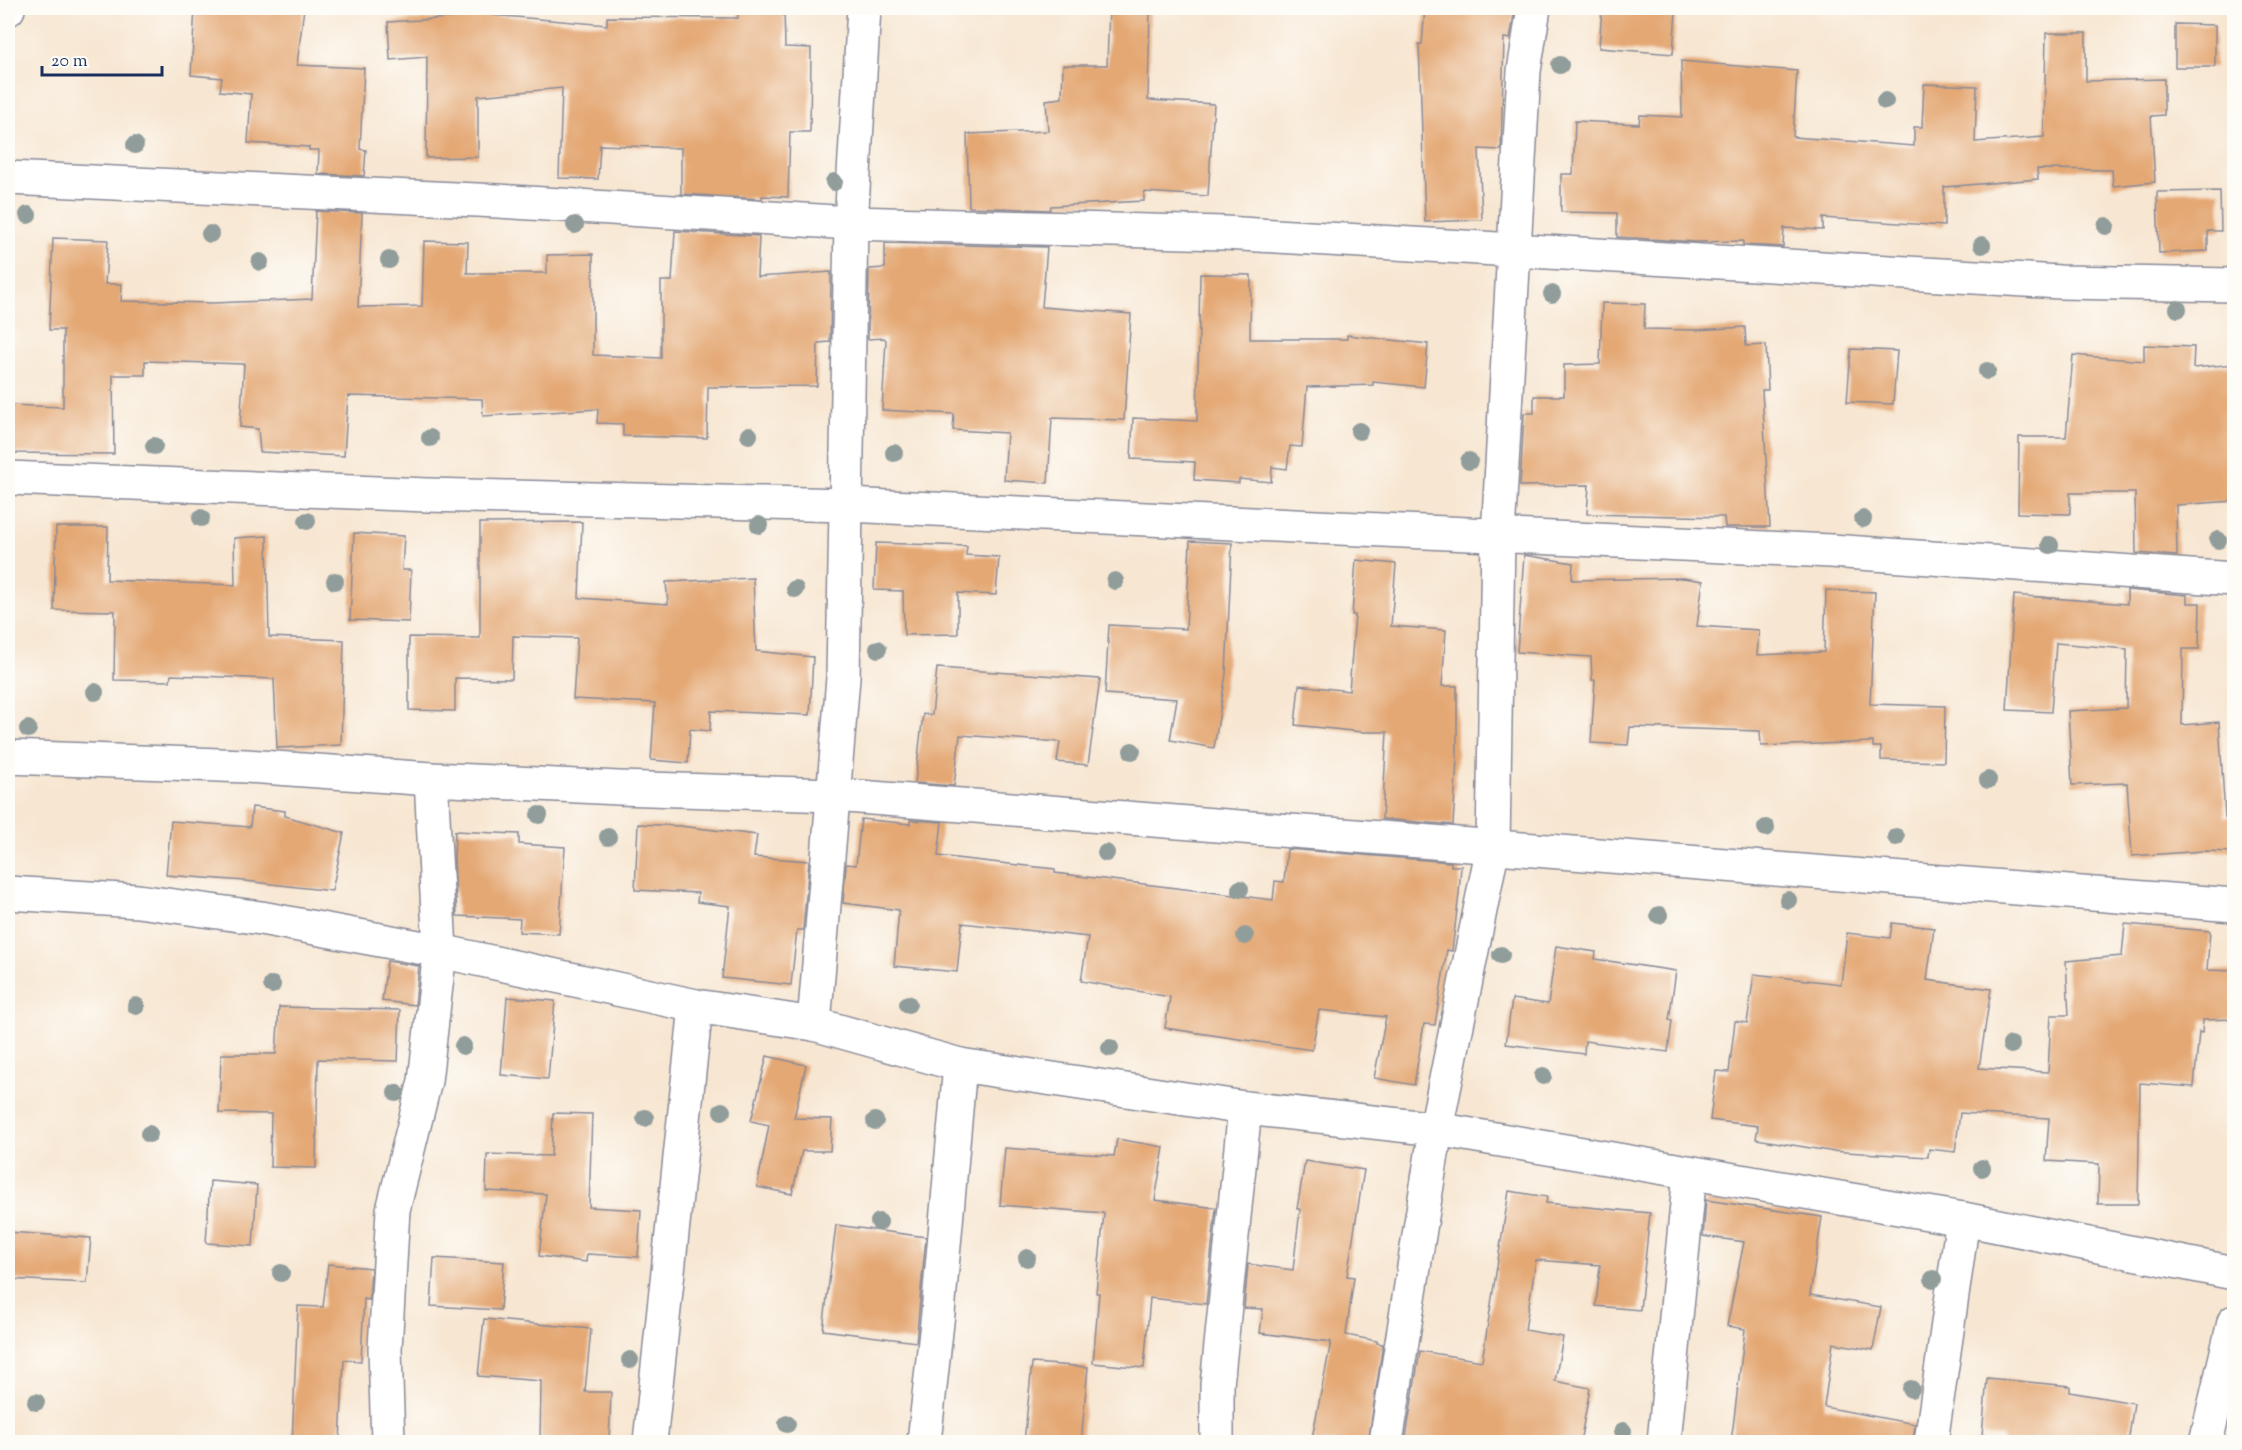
<svg xmlns="http://www.w3.org/2000/svg" width="2242" height="1450" font-family="'Sorts Mill Goudy',serif">
<style>
.building{fill:#e4a874}
.lines{fill:none;stroke-linecap:round;stroke-linejoin:round}
.minor-casing{stroke:#898a98;stroke-width:36}
.minor{stroke:#fff;stroke-width:33}
.tree{fill:#919d9b}
</style>
<rect width="100%" height="100%" fill="#fdfcf7"/>
<filter id="ink" filterUnits="userSpaceOnUse"><feTurbulence type="fractalNoise" baseFrequency=".0167" numOctaves="2"/><feDisplacementMap in="SourceGraphic" scale="12" xChannelSelector="R" yChannelSelector="G"/><feConvolveMatrix kernelMatrix="1 2 1 2 8 2 1 2 1" color-interpolation-filters="sRGB"/></filter>
<filter id="wash" filterUnits="userSpaceOnUse"><feTurbulence type="fractalNoise" baseFrequency=".008" numOctaves="4" result="noise"/><feDisplacementMap in="SourceGraphic" scale="24" xChannelSelector="R" yChannelSelector="G"/><feGaussianBlur stdDeviation="1.35" result="paint"/><feColorMatrix in="noise" values="0 0 0 0 0 0 0 0 0 0 0 0 0 0 0 0 0 1.4 0 .05"/><feComposite in="paint" operator="in"/></filter>
<g filter="url(#wash)">
<rect width="100%" height="100%" fill="#f7e6d1"/>
<g id="blocks">
<g class="building">
<path d="M195,8H304L297,65L364,68L360,149L366,150L364,176L318,174L319,150H309V147L248,143L251,94L220,91L222,78L191,75Z"/>
<path d="M450,8H491V15L607,25V17L738,18L737,8H784L785,47L811,48L810,132H790L788,197L762,196V199L681,194V148L600,145L598,179L559,178L562,88L478,96V157L426,158L427,57L390,60L388,22L450,18Z"/>
<path d="M1109,8H1150L1148,100L1214,104L1208,196L1144,192V201L1051,206L1050,210L969,207L967,134L1048,131L1046,100L1062,98L1063,65H1107Z"/>
<path d="M1425,8H1515L1510,39L1504,38L1501,150L1479,149L1482,220L1425,222L1419,44H1422Z"/>
<path d="M1602,8L1676,11L1673,54L1599,48Z"/>
<path d="M2175,24L2215,25V67H2175Z"/>
<path d="M2046,33H2086V81L2164,79V115L2151,116L2155,182L2113,186L2112,170L2037,169L2038,179L1944,187V226L1823,218V230L1784,228L1783,247L1743,245V241L1697,242L1617,237V213L1561,212V174H1573L1575,121L1639,124L1640,115L1682,117L1681,61L1797,71L1793,137L1914,146V127H1922L1924,84L1977,86L1975,142L2044,137Z"/>
<path d="M2220,191L2221,231H2208V251L2159,253L2157,192Z"/>
<path d="M316,211L362,213L358,307L422,306L424,241L468,242L467,273H547V255L593,254V355L661,358V281H672L675,231L759,236L757,277L831,272L830,342L818,343L817,386L708,387L707,438L623,436V424L597,423L598,409L483,416L482,399L348,396L344,456L260,452L258,429L240,427L244,364L145,361V375H113L114,454L8,453V405L63,407V330H49L53,238L108,240L105,284H122L121,301L213,303L312,299Z"/>
<path d="M885,243L1047,247L1042,307L1131,314L1124,420L1052,418L1048,483L1004,480L1007,433L953,430L954,414L882,410L886,340L884,338L868,339L869,269L885,268Z"/>
<path d="M1200,274L1251,275L1250,339H1347V335L1428,344L1424,387L1373,382V385L1307,387L1302,447L1290,446L1287,469L1272,467L1271,482L1239,479V483L1194,480L1195,462L1131,459L1133,418L1197,421Z"/>
<path d="M1602,303L1645,304L1644,329L1696,330L1745,327L1746,346L1766,345L1768,390H1762L1770,527H1725L1724,517L1587,514L1589,485L1520,486L1524,413H1534V396H1564V365L1600,364Z"/>
<path d="M2144,345L2194,347L2193,368L2235,364V501L2176,505L2177,556L2136,553L2135,493H2070V514L2018,513L2019,437H2066L2073,355L2144,361Z"/>
<path d="M1851,349L1897,351L1893,404L1847,402Z"/>
<path d="M582,522L579,598L668,604L666,582L753,578L756,651L813,657L810,715L711,711L710,731L690,729L688,763L651,760L655,703L573,699L577,638L513,636L512,679L455,678V711L409,710V637L480,638V523Z"/>
<path d="M56,527H108L107,580L235,585L234,538L267,536L269,637L344,640L341,745L277,748L274,679L171,675L170,681L114,680L115,611L54,610Z"/>
<path d="M354,533L404,536L402,570H411L409,622L350,620Z"/>
<path d="M1190,541L1232,543L1226,674L1214,748L1170,740L1177,699L1105,694L1109,625L1186,629Z"/>
<path d="M876,543L967,546L966,555L999,557L996,595L958,593V634L904,635L903,591L874,590Z"/>
<path d="M1524,555L1573,563L1572,580L1683,578L1703,581L1697,626L1759,630L1757,655L1824,652L1826,590L1875,592L1870,704L1945,706L1944,762L1881,760V747H1873V742L1761,746L1760,731L1630,727L1628,745L1591,743L1595,680H1592L1591,657L1517,652Z"/>
<path d="M1356,560L1396,564L1391,626L1446,630L1442,686H1457V759L1453,825L1382,819L1387,732H1362L1295,725L1299,685L1349,691L1355,615H1352Z"/>
<path d="M2127,590L2187,595V603H2200L2199,649H2183L2182,725L2219,722L2225,817H2235V852L2204,851L2132,856L2127,783L2072,785L2068,711L2126,708L2127,649L2056,643L2051,712L2007,710L2014,595L2127,604Z"/>
<path d="M937,668L1100,679L1088,765L1057,762L1060,742L960,735L954,786L915,783L923,714L932,715Z"/>
<path d="M252,807L285,811V816L344,833L332,891L245,881L166,875L171,821L250,827Z"/>
<path d="M861,819L910,824V820L942,822L938,856L1055,869V873L1273,900L1275,881L1284,882L1287,849L1451,862V866H1461L1459,894L1452,951L1447,950L1435,1025L1424,1024L1414,1085L1374,1078L1386,1017L1319,1010L1312,1050L1165,1028L1170,997L1081,981L1088,937L962,923L957,972L894,966L899,910L843,903L846,864L856,865Z"/>
<path d="M638,824L680,826L757,835L754,857L809,861L803,930H797L791,985L722,978L730,906L697,902L698,893L635,890Z"/>
<path d="M455,831L519,834V844L565,847L559,934L519,932L520,919L457,916L454,858Z"/>
<path d="M1892,923L1934,928L1927,980L1991,989L1979,1068L2048,1072L2051,1015H2069L2066,961L2122,956L2125,924L2210,931L2207,970L2235,971V1019L2203,1020L2202,1033L2199,1032L2194,1087L2140,1083L2138,1204H2098L2099,1164L2046,1161L2049,1118L1960,1113L1955,1152L1929,1149L1928,1157L1829,1151L1756,1139L1758,1126L1710,1120L1716,1071L1729,1072L1735,1021L1747,1023L1754,974L1841,984L1847,933L1890,938Z"/>
<path d="M1556,946L1596,952L1595,959L1676,971L1669,1020L1672,1021L1668,1052L1585,1041L1584,1054L1506,1044L1512,999L1548,1004Z"/>
<path d="M387,961L419,966L415,1005L382,1001Z"/>
<path d="M507,997L555,1001L548,1079L501,1075Z"/>
<path d="M279,1007L400,1010L398,1061L318,1059L316,1168L270,1167L271,1114L219,1113L221,1054H276Z"/>
<path d="M767,1056L806,1065L794,1118L832,1119L830,1151H802L792,1194L757,1187L769,1125L751,1121Z"/>
<path d="M553,1113L592,1114L589,1207L641,1210L638,1257L587,1254L586,1262L539,1256L546,1194L486,1191L487,1154L551,1156Z"/>
<path d="M1117,1139L1164,1147L1155,1200L1216,1208L1206,1304L1150,1298L1144,1368L1093,1363L1099,1293H1096L1104,1213L1000,1205L1005,1148L1114,1156Z"/>
<path d="M1305,1161L1364,1170L1347,1276L1354,1277L1346,1335L1377,1341V1343L1383,1344L1368,1443H1311L1331,1342L1260,1333L1263,1309L1244,1308L1248,1264L1293,1270L1300,1209H1297Z"/>
<path d="M210,1181L257,1185L253,1246L206,1243Z"/>
<path d="M1509,1191L1547,1197L1546,1203L1650,1213L1640,1310L1596,1306L1600,1265L1536,1260L1525,1330L1563,1337L1555,1381L1590,1388L1580,1443H1405L1420,1351L1482,1361Z"/>
<path d="M1706,1200L1822,1217L1810,1295L1881,1307L1873,1350L1833,1343L1824,1407L1915,1424L1913,1443H1731L1745,1329L1727,1326L1744,1242L1703,1236Z"/>
<path d="M836,1225L926,1237L916,1342L823,1330Z"/>
<path d="M8,1232L91,1238L87,1283L8,1279Z"/>
<path d="M434,1258L504,1262L500,1310L431,1306Z"/>
<path d="M328,1264L371,1268L369,1300L364,1299L361,1361L344,1360L340,1443H292L298,1306L323,1307Z"/>
<path d="M484,1319L591,1329L585,1392H611L609,1443H540L541,1381L478,1376Z"/>
<path d="M1032,1363L1088,1367L1081,1443H1024Z"/>
<path d="M1987,1378L2070,1386V1392L2134,1403L2128,1443H2002L2003,1437L1982,1435Z"/>
</g>
</g>
</g>
<g filter="url(#ink)">
<use href="#blocks" fill-opacity="0" stroke="#898a98" stroke-width="1.5"/>
<g class="lines">
<defs>
<g id="minor">
<path d="M8,9V8"/>
<path d="M8,178L498,201L851,223L1224,233L2060,282L2234,285"/>
<path d="M8,478L427,495L847,505L1831,551L2234,579"/>
<path d="M8,757L246,766L431,779L619,788L834,795L2234,905"/>
<path d="M8,893L138,901L261,918L440,951L696,1006L814,1024L960,1065L1245,1108L1436,1129L1963,1219L2234,1273"/>
<path d="M814,1024L843,678L851,223L864,8"/>
<path d="M388,1442L385,1349L393,1210L425,1081L440,951L431,779"/>
<path d="M650,1442L696,1006"/>
<path d="M924,1442L938,1313L960,1065"/>
<path d="M1217,1442V1385L1245,1108"/>
<path d="M1386,1442L1436,1129L1493,846L1498,536L1524,71L1534,8"/>
<path d="M1664,1442L1690,1173"/>
<path d="M1931,1442L1963,1219"/>
<path d="M2206,1442L2234,1322"/>
</g>
</defs>
<use href="#minor" class="minor-casing"/>
<use href="#minor" class="minor"/>
</g>
<g class="tree">
<circle cx="1560" cy="65" r="9"/>
<circle cx="1885" cy="101" r="9"/>
<circle cx="135" cy="145" r="9"/>
<circle cx="834" cy="182" r="9"/>
<circle cx="28" cy="215" r="9"/>
<circle cx="575" cy="225" r="9"/>
<circle cx="2106" cy="226" r="9"/>
<circle cx="210" cy="234" r="9"/>
<circle cx="1982" cy="245" r="9"/>
<circle cx="389" cy="260" r="9"/>
<circle cx="260" cy="262" r="9"/>
<circle cx="1552" cy="294" r="9"/>
<circle cx="2178" cy="309" r="9"/>
<circle cx="1987" cy="371" r="9"/>
<circle cx="1359" cy="431" r="9"/>
<circle cx="749" cy="435" r="9"/>
<circle cx="430" cy="438" r="9"/>
<circle cx="154" cy="446" r="9"/>
<circle cx="894" cy="453" r="9"/>
<circle cx="1469" cy="461" r="9"/>
<circle cx="201" cy="518" r="9"/>
<circle cx="1863" cy="519" r="9"/>
<circle cx="307" cy="521" r="9"/>
<circle cx="759" cy="525" r="9"/>
<circle cx="2218" cy="540" r="9"/>
<circle cx="2050" cy="545" r="9"/>
<circle cx="335" cy="581" r="9"/>
<circle cx="1115" cy="581" r="9"/>
<circle cx="795" cy="589" r="9"/>
<circle cx="878" cy="649" r="9"/>
<circle cx="95" cy="692" r="9"/>
<circle cx="28" cy="729" r="9"/>
<circle cx="1132" cy="751" r="9"/>
<circle cx="1988" cy="780" r="9"/>
<circle cx="539" cy="815" r="9"/>
<circle cx="1766" cy="828" r="9"/>
<circle cx="608" cy="837" r="9"/>
<circle cx="1896" cy="837" r="9"/>
<circle cx="1106" cy="853" r="9"/>
<circle cx="1240" cy="889" r="9"/>
<circle cx="1788" cy="900" r="9"/>
<circle cx="1659" cy="915" r="9"/>
<circle cx="1245" cy="936" r="9"/>
<circle cx="1501" cy="955" r="9"/>
<circle cx="272" cy="985" r="9"/>
<circle cx="908" cy="1004" r="9"/>
<circle cx="136" cy="1006" r="9"/>
<circle cx="2011" cy="1045" r="9"/>
<circle cx="463" cy="1046" r="9"/>
<circle cx="1110" cy="1048" r="9"/>
<circle cx="1543" cy="1076" r="9"/>
<circle cx="396" cy="1093" r="9"/>
<circle cx="722" cy="1111" r="9"/>
<circle cx="645" cy="1118" r="9"/>
<circle cx="875" cy="1121" r="9"/>
<circle cx="149" cy="1134" r="9"/>
<circle cx="1982" cy="1168" r="9"/>
<circle cx="879" cy="1222" r="9"/>
<circle cx="1027" cy="1258" r="9"/>
<circle cx="281" cy="1273" r="9"/>
<circle cx="1933" cy="1279" r="9"/>
<circle cx="630" cy="1360" r="9"/>
<circle cx="1911" cy="1389" r="9"/>
<circle cx="36" cy="1402" r="9"/>
<circle cx="787" cy="1424" r="9"/>
<circle cx="1623" cy="1431" r="9"/>
</g>
</g>
<rect width="2242" height="1450" fill="none" stroke="#fdfcf7" stroke-width="30"/>
<path d="M42 66v9h120v-9" fill="none" stroke="#1b2f5e" stroke-width="3"/>
<text x="51" y="66" font-size="18" fill="#1b2f5e" stroke="#fdfcf7" stroke-width="4.5" paint-order="stroke">20 m</text>
</svg>
